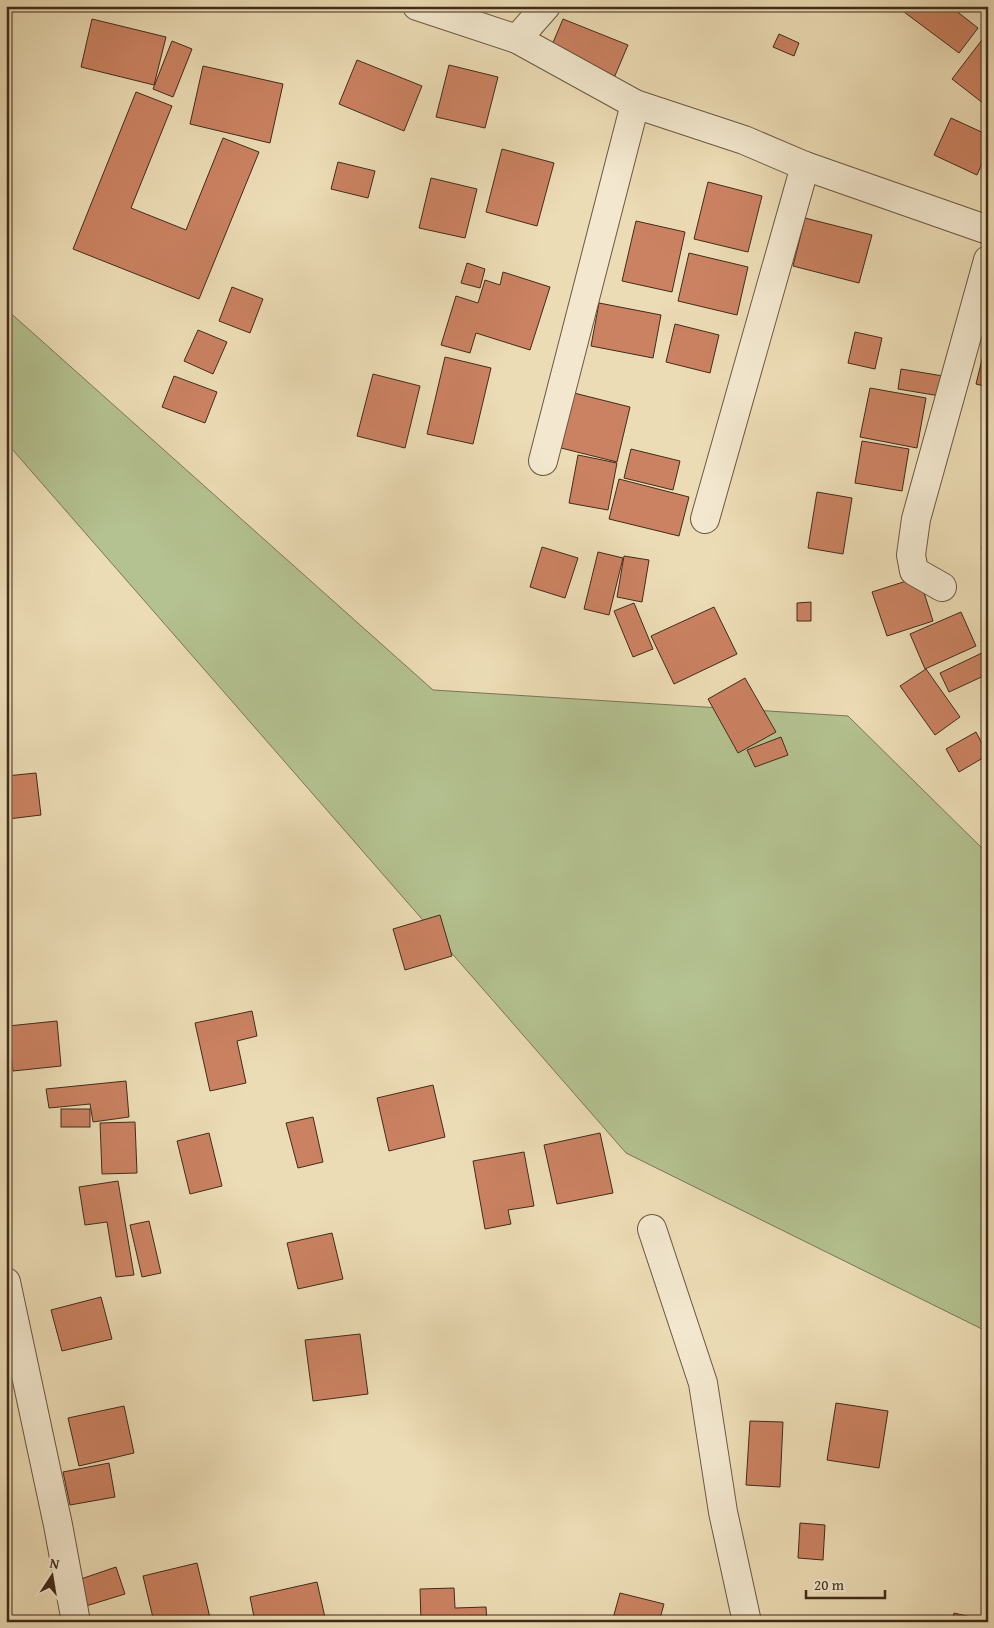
<svg xmlns="http://www.w3.org/2000/svg" width="994" height="1628" font-family="'Gentium Book Plus',serif">
<style>
.green{fill:#b4c190;stroke:#7a7655}
.building{fill:#cb8262;stroke:#412b1a}
.lines{fill:none;stroke-linecap:round;stroke-linejoin:round}
.minor-casing{stroke:#6c5741;stroke-width:30}
.minor{stroke:#f3e8cf;stroke-width:28}
</style>
<rect width="100%" height="100%" fill="#ecdcb5"/>
<filter id="stains"><feTurbulence type="fractalNoise" baseFrequency=".004" numOctaves="4"/><feColorMatrix values="0 0 0 0 .2 0 0 0 0 .09 0 0 0 0 .02 0 0 0 .5 -.17"/></filter>
<radialGradient id="worn" r=".72"><stop offset=".6" stop-color="#630" stop-opacity="0"/><stop offset="1" stop-color="#630" stop-opacity=".3"/></radialGradient>
<path class="green" d="M6,309L433,690L848,716L988,854V1332L626,1153L12,449L6,447Z"/>
<g class="building">
<path d="M896,6H950L978,28L959,53Z"/>
<path d="M92,19L166,37L154,85L81,67Z"/>
<path d="M563,19L628,45L614,78L549,52Z"/>
<path d="M988,32V107L952,79Z"/>
<path d="M779,34L799,43L794,56L773,47Z"/>
<path d="M172,41L192,49L173,97L153,89Z"/>
<path d="M357,60L422,86L404,131L339,104Z"/>
<path d="M449,65L498,77L485,128L436,117Z"/>
<path d="M203,66L283,84L270,143L190,124Z"/>
<path d="M136,92L172,106L131,208L186,230L223,138L259,152L199,299L73,249Z"/>
<path d="M951,118L988,135V150L977,175L934,155Z"/>
<path d="M502,149L554,163L537,226L486,212Z"/>
<path d="M338,162L375,171L368,198L331,189Z"/>
<path d="M431,178L477,189L465,238L419,228Z"/>
<path d="M708,182L762,196L748,252L694,239Z"/>
<path d="M805,218L872,235L859,283L793,266Z"/>
<path d="M636,221L685,232L672,292L622,281Z"/>
<path d="M689,253L748,267L737,315L678,301Z"/>
<path d="M467,263L485,269L480,288L461,283Z"/>
<path d="M503,272L550,287L530,350L476,333L470,353L441,345L456,296L478,303L485,280L500,285Z"/>
<path d="M232,287L263,299L250,333L219,321Z"/>
<path d="M988,294V331L979,329Z"/>
<path d="M599,303L661,315L653,358L591,346Z"/>
<path d="M675,324L719,335L710,373L666,362Z"/>
<path d="M198,330L227,342L213,374L184,361Z"/>
<path d="M855,332L882,338L875,369L848,363Z"/>
<path d="M988,335V387L976,384Z"/>
<path d="M445,357L491,368L473,444L427,434Z"/>
<path d="M901,369L943,376L940,396L898,389Z"/>
<path d="M373,374L420,386L405,448L357,436Z"/>
<path d="M174,376L217,392L205,423L162,407Z"/>
<path d="M870,388L926,398L917,448L860,437Z"/>
<path d="M574,393L630,407L617,462L561,448Z"/>
<path d="M862,441L909,449L902,491L855,483Z"/>
<path d="M631,449L680,461L673,490L624,478Z"/>
<path d="M578,455L617,463L608,510L569,503Z"/>
<path d="M619,479L689,497L679,536L609,519Z"/>
<path d="M817,492L852,498L843,554L808,548Z"/>
<path d="M986,523H988V549H982Z"/>
<path d="M542,547L578,558L565,598L530,587Z"/>
<path d="M598,552L623,558L609,615L584,609Z"/>
<path d="M624,556L649,560L642,602L617,597Z"/>
<path d="M919,577L933,621L887,636L872,592Z"/>
<path d="M811,602V621H797V603Z"/>
<path d="M634,603L653,649L633,657L614,611Z"/>
<path d="M714,607L737,654L674,684L651,636Z"/>
<path d="M961,612L976,646L925,669L910,634Z"/>
<path d="M984,652L988,661V674L949,692L940,673Z"/>
<path d="M926,669L960,717L935,735L900,686Z"/>
<path d="M745,678L776,732L738,753L708,699Z"/>
<path d="M976,732L988,755L959,772L946,749Z"/>
<path d="M781,737L788,755L755,767L747,750Z"/>
<path d="M36,773L41,815L8,819L6,776Z"/>
<path d="M440,915L452,956L405,970L393,929Z"/>
<path d="M252,1011L257,1036L237,1041L246,1083L210,1091L195,1023Z"/>
<path d="M57,1021L61,1066L13,1071L8,1026Z"/>
<path d="M126,1081L129,1117L93,1122L90,1104L49,1108L46,1089Z"/>
<path d="M433,1085L445,1137L389,1151L377,1098Z"/>
<rect x="61" y="1109" width="29" height="18"/>
<path d="M313,1117L323,1162L298,1168L286,1123Z"/>
<path d="M135,1122L137,1173L102,1174L100,1123Z"/>
<path d="M209,1133L222,1186L190,1194L177,1141Z"/>
<path d="M600,1133L613,1193L557,1204L544,1145Z"/>
<path d="M524,1152L534,1206L508,1210L511,1224L485,1229L473,1161Z"/>
<path d="M118,1181L134,1275L116,1277L107,1222L85,1225L79,1187Z"/>
<path d="M149,1221L161,1273L142,1277L130,1225Z"/>
<path d="M332,1233L343,1279L298,1289L287,1243Z"/>
<path d="M101,1297L112,1339L62,1351L51,1310Z"/>
<path d="M360,1334L368,1394L313,1401L305,1340Z"/>
<path d="M836,1403L888,1411L879,1468L827,1460Z"/>
<path d="M124,1406L134,1453L79,1466L68,1418Z"/>
<path d="M750,1421L783,1422L780,1487L746,1485Z"/>
<path d="M109,1463L115,1497L70,1505L63,1472Z"/>
<path d="M800,1523L825,1525L823,1560L798,1558Z"/>
<path d="M197,1563L211,1622H154L143,1576Z"/>
<path d="M116,1567L125,1594L86,1606L78,1580Z"/>
<path d="M317,1582L326,1622H255L250,1597Z"/>
<path d="M454,1588L455,1608L486,1607L487,1622H421L420,1589Z"/>
<path d="M620,1593L664,1604L659,1622H612Z"/>
<path d="M954,1613L988,1621V1622H951Z"/>
</g>
<g class="lines">
<defs>
<g id="minor">
<path d="M417,6L517,39L635,104L744,140L805,166L988,230"/>
<path d="M517,39L546,6"/>
<path d="M543,461L635,104"/>
<path d="M705,519L805,166"/>
<path d="M942,587L914,571L911,555L916,519L988,260"/>
<path d="M652,1229L703,1383L723,1512L747,1622"/>
<path d="M6,1282L58,1525L76,1622"/>
</g>
</defs>
<use href="#minor" class="minor-casing"/>
<use href="#minor" class="minor"/>
</g>
<rect width="994" height="1628" fill="none" stroke="#ecdcb5" stroke-width="25"/>
<rect x="8" y="8" width="979" height="1613" fill="none" stroke="#412b1a" stroke-width="2.5"/>
<rect x="12" y="12" width="969" height="1603" fill="none" stroke="#412b1a"/>
<g transform="translate(52 1576) rotate(12)" stroke="#f3e8cf" stroke-width="4" paint-order="stroke">
<path d="M0-4L9 19L0 12L-9 19Z" fill="#412b1a"/>
<text y="-8" font-size="14" font-weight="bold" text-anchor="middle" fill="#412b1a">N</text>
</g>
<path d="M806 1590v8h79v-8" fill="none" stroke="#412b1a" stroke-width="2.5"/>
<text x="814" y="1590" font-size="15" fill="#412b1a" stroke="#f3e8cf" stroke-width="4" paint-order="stroke">20 m</text>
<rect width="100%" height="100%" filter="url(#stains)"/>
<rect width="100%" height="100%" fill="url(#worn)"/>
</svg>
